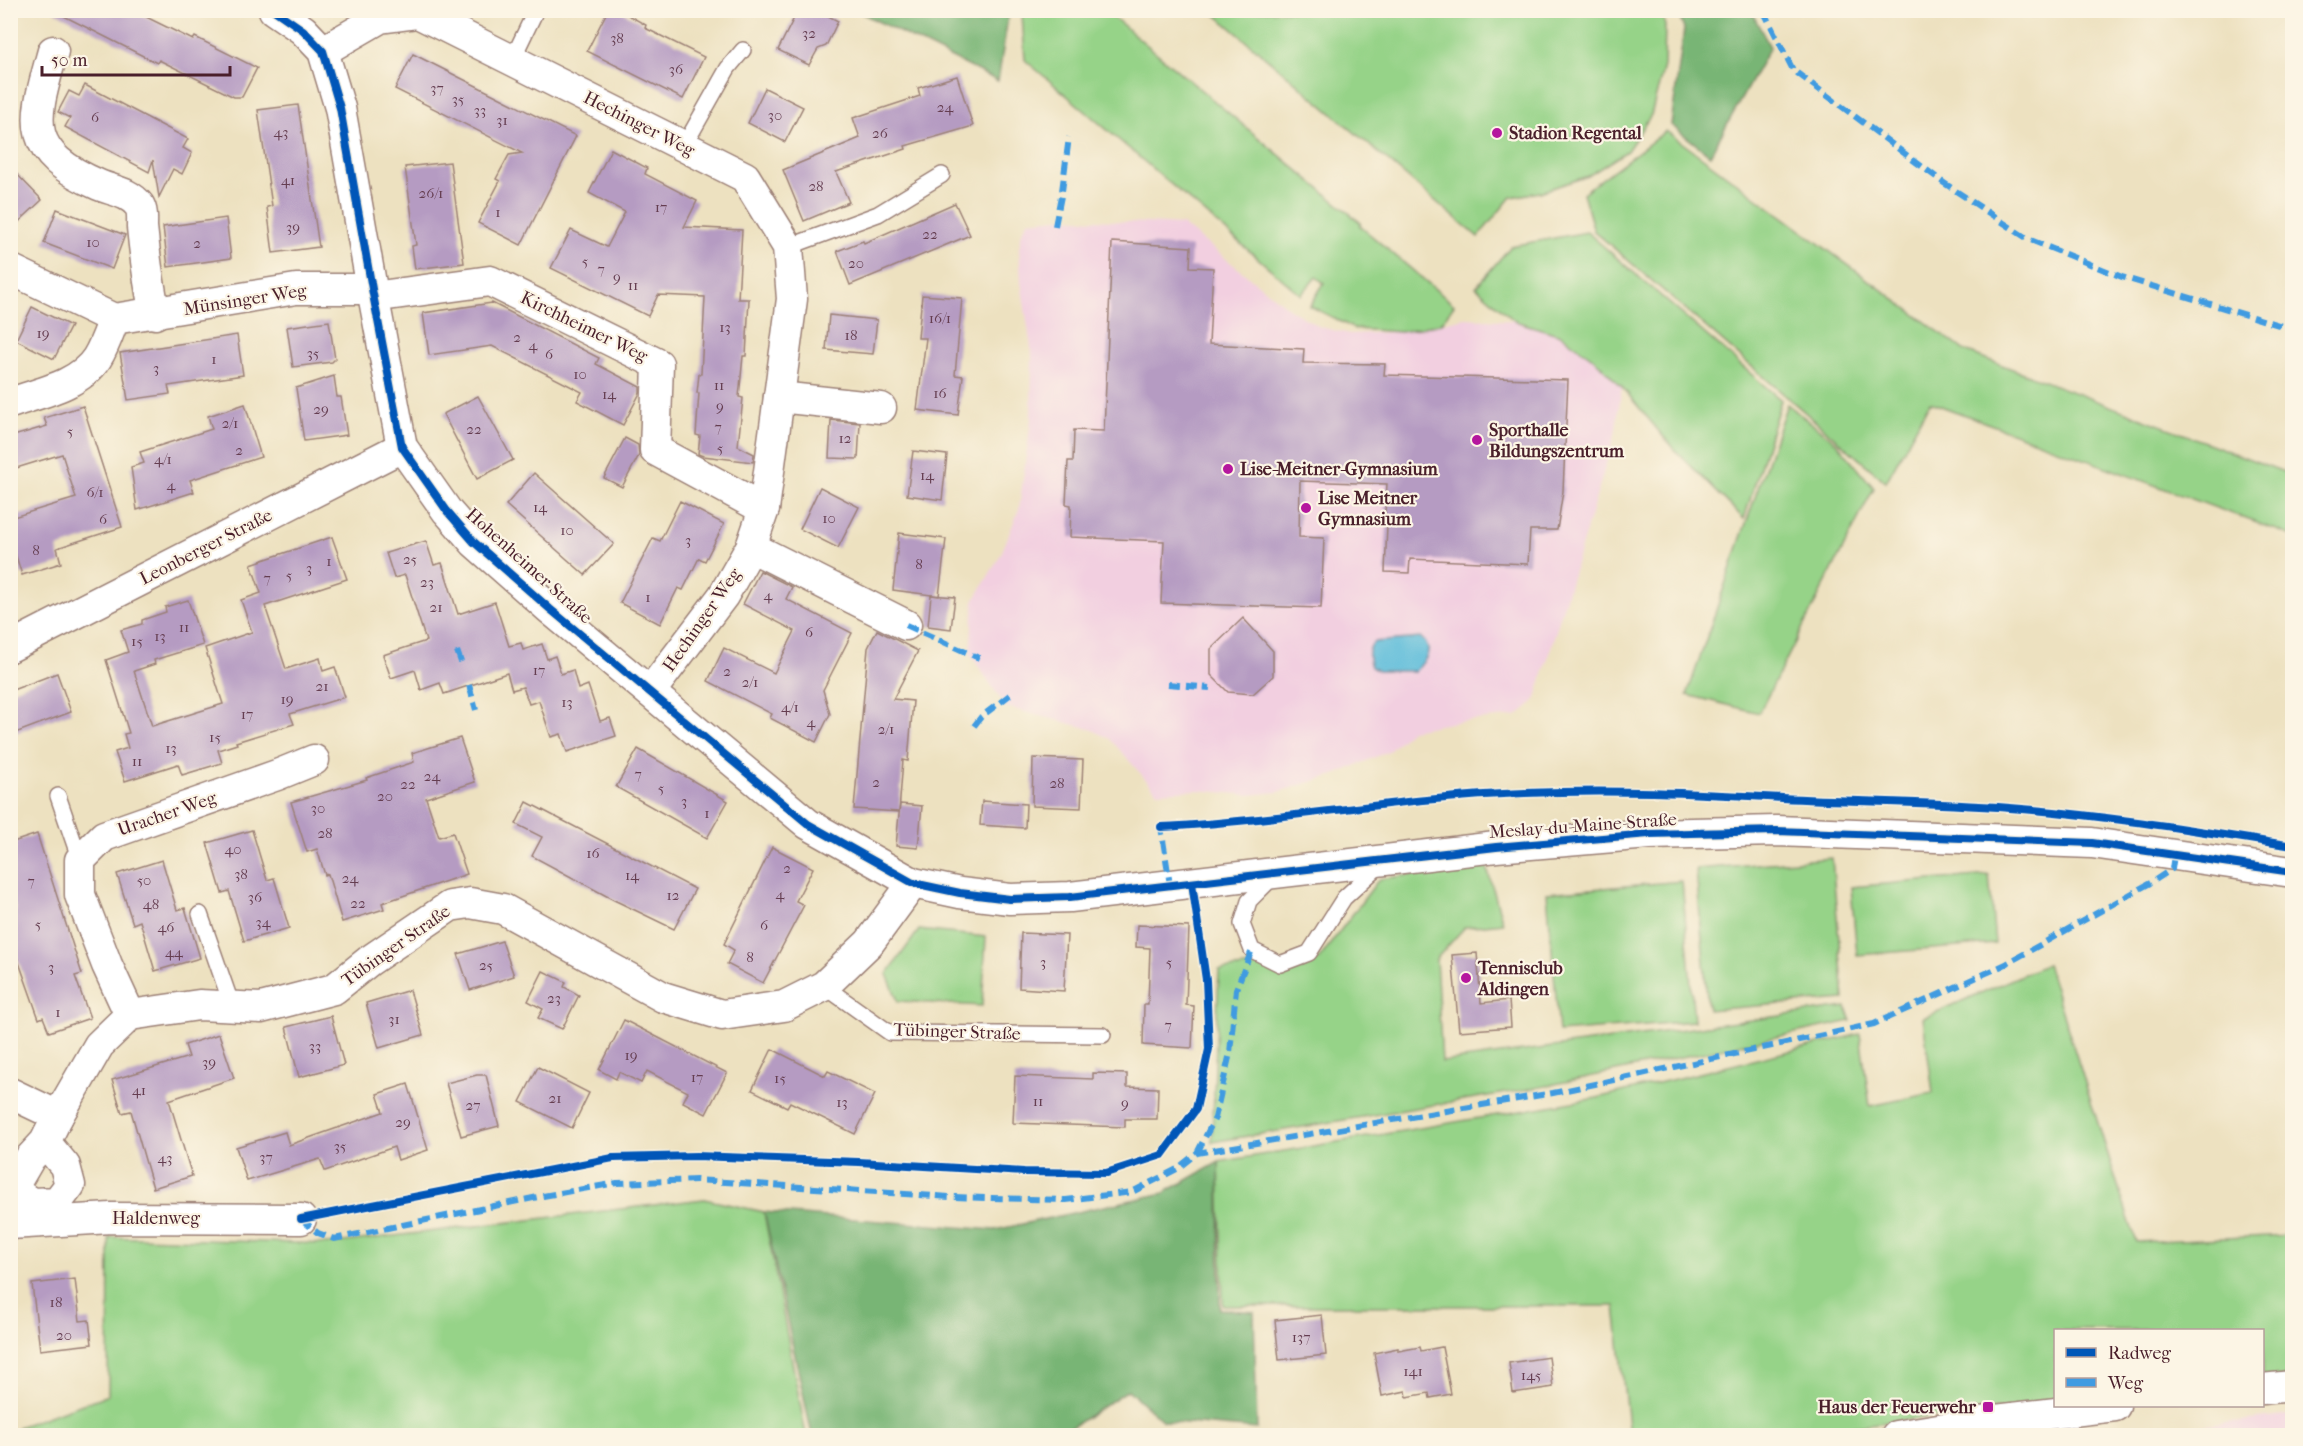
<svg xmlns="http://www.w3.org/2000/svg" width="2303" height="1446" font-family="'IM FELL French Canon',serif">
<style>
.built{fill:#f2cfe0}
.green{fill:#96d388;stroke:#70795a;stroke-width:1.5}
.forest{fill:#78b574;stroke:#616a50;stroke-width:1.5}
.water{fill:#5cbcda;stroke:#536e82;stroke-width:1.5}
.building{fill:#b59bc2}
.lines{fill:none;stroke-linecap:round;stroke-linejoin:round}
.lane-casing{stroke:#9c8076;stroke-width:18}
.street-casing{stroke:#9c8076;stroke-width:33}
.lane{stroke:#fff;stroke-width:15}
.street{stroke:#fff;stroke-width:30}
.quiet{stroke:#409be1;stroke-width:6;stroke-dasharray:12 6;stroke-linecap:butt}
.cycleway-casing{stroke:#fcf5e5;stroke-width:11}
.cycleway{stroke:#0057b8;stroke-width:8}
.poi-dot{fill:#b5179e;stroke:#fcf5e5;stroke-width:2}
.labels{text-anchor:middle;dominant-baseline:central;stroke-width:4.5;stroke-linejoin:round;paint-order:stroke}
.number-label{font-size:15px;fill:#653e51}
.street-label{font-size:18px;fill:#4a1f2b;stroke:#fcf5e5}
.poi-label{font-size:18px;font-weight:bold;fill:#4a1f2b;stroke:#fcf5e5;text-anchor:start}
</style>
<rect width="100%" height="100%" fill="#fcf5e5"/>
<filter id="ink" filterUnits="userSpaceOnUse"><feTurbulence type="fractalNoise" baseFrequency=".0167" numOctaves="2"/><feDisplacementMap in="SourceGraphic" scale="12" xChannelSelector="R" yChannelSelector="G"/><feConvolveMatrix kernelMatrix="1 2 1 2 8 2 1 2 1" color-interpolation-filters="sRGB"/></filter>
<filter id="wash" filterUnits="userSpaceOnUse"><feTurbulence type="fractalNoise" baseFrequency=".008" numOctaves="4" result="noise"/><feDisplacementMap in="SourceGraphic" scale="24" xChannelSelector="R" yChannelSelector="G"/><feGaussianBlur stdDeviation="1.35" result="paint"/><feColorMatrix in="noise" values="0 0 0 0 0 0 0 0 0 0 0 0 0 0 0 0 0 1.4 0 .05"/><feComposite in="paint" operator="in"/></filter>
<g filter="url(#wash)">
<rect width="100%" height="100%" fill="#ede1c0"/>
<g class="built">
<path d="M1059,218L1183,225L1291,310L1320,327L1350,334L1401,332L1465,318L1515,321L1561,335L1594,359L1622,387L1615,434L1535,701L1517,716L1456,722L1411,730L1389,751L1337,774L1278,792L1249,795L1198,790L1157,792L1110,739L1091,729L1006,707L970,654L974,601L1001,554L1019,509L1031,419L1032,354L1021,282L1019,248L1022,232L1028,221Z"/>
<path d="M2292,1415V1435H2125Z"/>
</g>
<g class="green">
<path d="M1024,11H1106L1361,223L1360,226L1454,305L1441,323L1401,332L1355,329L1310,306L1324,283L1316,277L1301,295L1025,60L1022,14Z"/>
<path d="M1211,11H1660L1665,25L1664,66L1651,115L1627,151L1588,176L1540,192L1511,197L1478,237Z"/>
<path d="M1666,131L1965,351L2292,475V536L1930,402L1886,482L1594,231L1583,193Z"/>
<path d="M1587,232L1781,400L1744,519L1672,447L1622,387L1594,359L1561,335L1515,321L1476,287L1511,246Z"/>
<path d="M1787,404L1837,443L1874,488L1759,713L1687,695Z"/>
<path d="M1832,858L1844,999L1708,1010L1696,869Z"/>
<path d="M1486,865L1503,923L1465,927L1436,959L1442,1062L1846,1007L1851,1021L1541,1087L1212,1142L1219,970L1319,959L1379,879Z"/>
<path d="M1989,875L1995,944L1857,955L1851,887Z"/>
<path d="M1682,881L1694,1021L1559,1032L1547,893Z"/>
<path d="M919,930L986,937L982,1006L898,1001L887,974Z"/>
<path d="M2047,964L2136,1242L2292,1235V1376L2263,1380L2262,1330H2056L2055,1403L1774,1435H1629L1615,1306H1223L1219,1162L1597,1098L1860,1034L1870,1106L1933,1093L1923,1018Z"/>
<path d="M704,1199L764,1212L806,1435H19L18,1427L108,1395L109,1237L327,1244Z"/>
</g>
<g class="forest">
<path d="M857,11H1009L998,81Z"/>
<path d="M1677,11H1751L1770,47L1710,155L1671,125L1684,29Z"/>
<path d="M1219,1162L1220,1309L1254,1312L1257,1429L1163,1421L1128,1390L1060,1435H812L764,1212L995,1230L1164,1193Z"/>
</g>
<path class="water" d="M1421,638C1435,648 1426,661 1415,671H1378L1371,667C1368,658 1367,649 1374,642Z"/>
<g id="blocks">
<g class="building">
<path d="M52,10H132L193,40L195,37L257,68L242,97H234L159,60L157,63Z"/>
<path d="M608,10H619L646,25L645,28L704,57L683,99L587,51Z"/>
<path d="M798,10H817L838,21L826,46L818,49L809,65L778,50Z"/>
<path d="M413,54L576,136L521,245L478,223L500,181L496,179L509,155L522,153L395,89Z"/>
<path d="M957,76L973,126L905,146L906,149L836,172L849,202L804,221L783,170L860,138L853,118L920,96L918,88Z"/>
<path d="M85,85L188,139L183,148L192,153L182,174L173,169L159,197L153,160L149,172L65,127L70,118L58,112L69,91L79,96Z"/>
<path d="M765,88L803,107L785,142L748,123Z"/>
<path d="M298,105L319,247L273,253L267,207L272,206L258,110Z"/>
<path d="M611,149L647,168L645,174L697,201L684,227L742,230L738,299H749L746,356H743L739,397L743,398L738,446L754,454L753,462L703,456L698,454L700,436L696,435L699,393H697L699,374H701L705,297L658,295L648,316L551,268L571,230L607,247L625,212L589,193Z"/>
<path d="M450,162L464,263L415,269L412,246L416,245L405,167Z"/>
<path d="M10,167L42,200L10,230Z"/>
<path d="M955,203L970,235L850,285L837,251L863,241L864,243Z"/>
<path d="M57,209L125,235L112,269L44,243Z"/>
<path d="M226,218L231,258L168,267L163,227Z"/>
<path d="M1112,242L1191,247L1190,267L1213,268L1209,344L1304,349L1303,363L1385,364L1384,375L1568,380L1563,491L1557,530H1530L1528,564L1410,559L1409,573L1385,572L1387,526H1384L1387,484L1300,481L1299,537L1324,538L1321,608L1161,603L1164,541L1070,537L1071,505L1066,504L1068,461H1073L1074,430L1104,431Z"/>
<path d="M922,295L962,298L955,375L963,376L958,415L917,410L926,338H918Z"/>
<path d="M492,303L599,358L596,364L640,387V393L623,425L577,401L582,392L492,346L429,355L423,313Z"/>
<path d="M32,307L71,326L54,359L16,340Z"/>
<path d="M829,315L877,320L873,354L826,350Z"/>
<path d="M329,321L335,359L332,362L293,367L287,327Z"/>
<path d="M237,335L243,375L168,386L170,394L128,400L120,353Z"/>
<path d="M334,376L337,397H341L347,435L304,441L296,388Z"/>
<path d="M478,396L513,460L477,479L443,414Z"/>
<path d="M245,404L261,457L190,480L194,492L137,510L131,467L144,463L140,452L212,429L208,416Z"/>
<path d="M83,406L122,527L57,548L61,563L22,575L10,537V518L76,498L62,454L10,470V437L47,426L44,418Z"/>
<path d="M831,420L860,423L858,459L829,458Z"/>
<path d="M625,438L638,445L639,455L622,487L604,478Z"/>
<path d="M913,451L947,455L942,500L907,495Z"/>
<path d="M534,473L614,544L585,575L506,505Z"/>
<path d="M820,487L859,507L838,548L800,529Z"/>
<path d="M680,501L724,524L705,561L699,558L683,590L678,588L660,624L620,603L653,538L660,541Z"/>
<path d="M899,533L946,539L939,596L893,590Z"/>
<path d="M332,537L347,579L265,606L286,669L320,658L323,671L335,667L345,697L290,714L294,724L236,742L237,744L218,750L222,763L182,775L178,764L125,781L115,752L128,748L124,734L129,733L106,660L128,652L121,630L142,624V620L166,612L165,607L188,600L203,645L154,660L155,664L134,671L152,726L223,704L205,648L252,632L241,600L261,593L251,564Z"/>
<path d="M426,541L434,565L442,563L458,614L495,602L509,646L521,643L523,650L542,644L547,659L555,656L561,674L573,670L578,689L588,685L600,721L610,718L616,736L567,752L561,734L551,737L539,701L529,704L523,687L512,690L507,673L444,694L440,683L421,690L415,670L391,678L383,655L426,641L405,575L394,578L386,553Z"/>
<path d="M760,571L792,587L786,599L852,633L823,690L830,714L816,742L770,718L772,714L708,681L724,648L774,673L795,631L743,604Z"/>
<path d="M931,595L955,597L951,629L928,626Z"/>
<path d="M1243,618L1273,651V676L1253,694L1228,692L1211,675V649Z"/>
<path d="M877,630L918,651L893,699L913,701L908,761L903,760L899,812L854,809L868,648Z"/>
<path d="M57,673L71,712L10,735V691Z"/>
<path d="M460,738L475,782L426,798L439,837L453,833L467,874L382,903L384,909L342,922L328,874L325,875L317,849L307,852L291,802L367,780L366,778L414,762L412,753Z"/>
<path d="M638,749L728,801L707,838L616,787Z"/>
<path d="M1033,758L1083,760L1081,808L1032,806Z"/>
<path d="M982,801L1026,804L1025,828L980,825Z"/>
<path d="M527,802L695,889L674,929L614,900L532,856L542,837L516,824Z"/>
<path d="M900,804L922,806L918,848L896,846Z"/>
<path d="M252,830L267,880L274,878L289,928L244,941L229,891L222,893L207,843Z"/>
<path d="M37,834L82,974L75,976L90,1018L49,1032L43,1017L39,1019L10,937V913L16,911L10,893V843Z"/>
<path d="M772,847L813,868L796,901L804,905L763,983L727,964L734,950L724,944Z"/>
<path d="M162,860L177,910L185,908L200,958L155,971L140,921L133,924L117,874Z"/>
<path d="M1137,925L1189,927L1186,1005L1194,1006L1192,1048L1143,1045L1144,1004H1148L1150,948L1136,947Z"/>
<path d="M1021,933L1067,935L1064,991L1019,988Z"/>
<path d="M502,941L514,976L470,990L458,954Z"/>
<path d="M1477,953L1481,1003L1509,1000L1511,1027L1459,1031L1452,955Z"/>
<path d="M543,971L566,982L564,987L579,995L562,1029L538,1018L543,1009L528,1001Z"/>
<path d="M410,990L423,1035L379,1048L366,1003Z"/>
<path d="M331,1016L344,1065L299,1077L286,1027Z"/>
<path d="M624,1020L727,1073L706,1114L683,1102L688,1092L647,1071L641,1083L619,1072L616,1079L599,1070Z"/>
<path d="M219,1034L234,1078L169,1100L192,1176L153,1188L131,1111L122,1113L112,1080L189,1057L185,1045Z"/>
<path d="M772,1049L825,1076L828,1071L875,1094L855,1134L790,1102L787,1107L752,1090Z"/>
<path d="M538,1067L589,1093L572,1128L520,1102Z"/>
<path d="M1093,1073L1127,1074V1087L1158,1088L1157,1119H1125V1127L1013,1123L1015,1076L1093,1079Z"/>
<path d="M477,1075H486L499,1126L461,1136L446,1083Z"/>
<path d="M408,1084L428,1150L398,1160L394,1147L325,1171L320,1159L247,1181L236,1147L285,1132L289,1145L383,1112L377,1094Z"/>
<path d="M75,1279L80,1321L89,1320L92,1344L40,1350L32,1284Z"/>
<path d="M1322,1315L1326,1355L1279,1360L1275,1320Z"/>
<path d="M1420,1347L1421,1351L1442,1347L1451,1394L1430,1398L1429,1393L1407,1397L1406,1391L1382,1396L1374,1353L1398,1348V1351Z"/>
<path d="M1549,1357L1553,1387L1513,1393L1509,1363Z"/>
</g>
</g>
</g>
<g filter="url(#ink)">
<use href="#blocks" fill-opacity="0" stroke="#9c8076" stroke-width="1.5"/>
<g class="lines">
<defs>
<g id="lane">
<path d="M512,60L536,10"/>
<path d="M684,146L728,68L743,50"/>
<path d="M788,247L878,214L942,175"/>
<path d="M58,796L80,860"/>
<path d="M1274,876L1249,901L1242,924L1252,950L1280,964L1309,953L1344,898L1381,864"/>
<path d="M200,914L232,1006"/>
<path d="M824,986L890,1033L1103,1035"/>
</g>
<g id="street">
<path d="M274,10L303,30L323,51L340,108L372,289L402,447L447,511L474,542L550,609L808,824L913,883L960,893L1010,899L1070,897L1496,847L1649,834L1777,831L2092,843L2292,872"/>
<path d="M53,51C34,120 21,151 99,185C113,191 129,192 139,205C143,211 142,220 142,227C145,257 149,285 155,314"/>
<path d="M323,51L380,18L418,13L745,177L788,247L792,299L764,509L751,547L723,596L650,692"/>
<path d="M10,269L114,319"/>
<path d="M373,297L490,281L658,364L655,450L764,509"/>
<path d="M779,397L881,408"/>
<path d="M10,403C39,393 80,385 97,358C104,347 109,332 114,319L296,289H372"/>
<path d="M751,547L906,625"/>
<path d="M10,647L402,447"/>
<path d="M130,1015L107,965L80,895V860L104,836L277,775L314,760"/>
<path d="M10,1093L58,1116"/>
<path d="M45,1142L65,1166L70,1185L57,1202L31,1203L12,1189L30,1158L45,1142L58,1116L99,1045L130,1015L199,1005L261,1008L334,989L369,961L450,906L470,903L503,909L663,997L722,1015L784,1006L824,986L869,943L913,883"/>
<path d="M10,1224L111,1218L301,1219"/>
<path d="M2262,1389L2292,1386"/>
<path d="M1896,1436L1987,1421L2115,1406"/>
</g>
</defs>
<use href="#lane" class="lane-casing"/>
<use href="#street" class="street-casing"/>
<use href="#lane" class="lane"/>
<use href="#street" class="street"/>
<g class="quiet">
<path d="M1763,10L1793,70L1944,183L2028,239L2122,277L2292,329"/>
<path d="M1055,226L1062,191L1069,137"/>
<path d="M906,625L979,658"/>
<path d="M457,651L461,662"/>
<path d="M1168,684L1210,688"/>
<path d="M469,685L476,710"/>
<path d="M974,726L981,717L1011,694"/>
<path d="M1165,826L1161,827L1170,885"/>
<path d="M1197,1153L1215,1118L1230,1053L1236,989L1252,950"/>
<path d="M301,1219L318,1233L334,1239L543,1196L617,1183L696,1180L950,1197L1066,1200L1132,1192L1177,1169L1197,1153L1553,1093L1874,1024L2006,964L2152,882L2172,869L2174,855"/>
</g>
<defs>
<g id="cycleway">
<path d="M274,10L303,30L323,51L340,108L372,289L402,447L447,511L474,542L550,609L808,824L913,883L960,893L1010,899L1070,897L1496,847L1649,834L1777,831L2092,843L2292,872"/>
<path d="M1161,827C1283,821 1403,797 1525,793C1611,789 1696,793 1782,798C1858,802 1934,802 2010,808C2104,815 2199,831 2292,846"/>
<path d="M301,1219L613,1158L696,1156L859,1162L1024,1172L1106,1173L1162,1155L1196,1109L1209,1049L1206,980L1192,883"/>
</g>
</defs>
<use href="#cycleway" class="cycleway-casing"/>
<use href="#cycleway" class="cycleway"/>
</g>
</g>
<g class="poi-dot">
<circle cx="1497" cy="133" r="6"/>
<circle cx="1477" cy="440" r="6"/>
<circle cx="1228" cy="469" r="6"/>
<circle cx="1306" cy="508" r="6"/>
<circle cx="1466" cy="978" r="6"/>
<rect x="1982" y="1401" width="12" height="12" rx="3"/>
</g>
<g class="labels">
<g class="number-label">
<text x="809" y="33">32</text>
<text x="617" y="38">38</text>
<text x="676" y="69">36</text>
<text x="437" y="88">37</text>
<text x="458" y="99">35</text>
<text x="945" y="107">24</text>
<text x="480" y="110">33</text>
<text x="775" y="115">30</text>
<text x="95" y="117">6</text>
<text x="502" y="120">31</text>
<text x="281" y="132">43</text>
<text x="880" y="133">26</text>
<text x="288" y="180">41</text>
<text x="816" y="186">28</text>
<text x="431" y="193">26/1</text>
<text x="661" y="207">17</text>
<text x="498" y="212">1</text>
<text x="293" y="227">39</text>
<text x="930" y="234">22</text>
<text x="93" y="242">10</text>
<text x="197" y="243">2</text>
<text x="585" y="261">5</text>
<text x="856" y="263">20</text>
<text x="601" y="269">7</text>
<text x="617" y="277">9</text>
<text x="633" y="285">11</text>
<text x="940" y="318">16/1</text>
<text x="725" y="327">13</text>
<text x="43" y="333">19</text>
<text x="851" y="335">18</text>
<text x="517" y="337">2</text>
<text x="533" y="345">4</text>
<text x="313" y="353">35</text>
<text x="549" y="354">6</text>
<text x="214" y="359">1</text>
<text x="156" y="368">3</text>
<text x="580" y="374">10</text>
<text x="719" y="385">11</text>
<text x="940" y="393">16</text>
<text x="609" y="394">14</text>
<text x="720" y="406">9</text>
<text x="321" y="409">29</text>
<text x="230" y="423">2/1</text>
<text x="718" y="427">7</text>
<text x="474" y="429">22</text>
<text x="70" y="431">5</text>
<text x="845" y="438">12</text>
<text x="720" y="448">5</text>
<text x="239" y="450">2</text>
<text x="163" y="459">4/1</text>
<text x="927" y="475">14</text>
<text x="171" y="485">4</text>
<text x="95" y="492">6/1</text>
<text x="540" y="507">14</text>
<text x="829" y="518">10</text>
<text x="103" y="519">6</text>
<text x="567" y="530">10</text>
<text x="688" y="540">3</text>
<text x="36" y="550">8</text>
<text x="410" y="559">25</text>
<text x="329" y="561">1</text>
<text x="919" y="564">8</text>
<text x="309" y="568">3</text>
<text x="289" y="575">5</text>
<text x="267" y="578">7</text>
<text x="427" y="582">23</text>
<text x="768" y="595">4</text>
<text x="648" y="597">1</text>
<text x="436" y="607">21</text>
<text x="184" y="627">11</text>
<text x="809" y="632">6</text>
<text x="160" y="636">13</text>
<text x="137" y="641">15</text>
<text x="539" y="670">17</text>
<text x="727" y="671">2</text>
<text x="750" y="682">2/1</text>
<text x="322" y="686">21</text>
<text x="287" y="699">19</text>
<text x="567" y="702">13</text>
<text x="790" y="707">4/1</text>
<text x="247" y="714">17</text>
<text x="811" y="722">4</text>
<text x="886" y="729">2/1</text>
<text x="215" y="737">15</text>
<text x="171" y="748">13</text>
<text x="137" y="761">11</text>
<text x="638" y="774">7</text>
<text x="432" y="776">24</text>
<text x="876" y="782">2</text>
<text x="1057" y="783">28</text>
<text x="408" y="784">22</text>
<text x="661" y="788">5</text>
<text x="385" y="796">20</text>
<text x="684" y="801">3</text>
<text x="318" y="808">30</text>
<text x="707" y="813">1</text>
<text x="325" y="833">28</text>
<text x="233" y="849">40</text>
<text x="593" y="853">16</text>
<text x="787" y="868">2</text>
<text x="241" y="874">38</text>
<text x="632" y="875">14</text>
<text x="350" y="878">24</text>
<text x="144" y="880">50</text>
<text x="31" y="881">7</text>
<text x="780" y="894">4</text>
<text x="673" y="895">12</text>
<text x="255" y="897">36</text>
<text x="358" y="903">22</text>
<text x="151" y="904">48</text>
<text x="263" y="922">34</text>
<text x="38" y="924">5</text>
<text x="764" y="925">6</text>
<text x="166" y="927">46</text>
<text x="174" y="952">44</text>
<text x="750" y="957">8</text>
<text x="1043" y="962">3</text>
<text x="1169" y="962">5</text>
<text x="486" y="965">25</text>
<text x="51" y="967">3</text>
<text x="554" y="998">23</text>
<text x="58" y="1012">1</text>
<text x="394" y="1019">31</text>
<text x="1168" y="1025">7</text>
<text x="315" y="1046">33</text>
<text x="631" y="1055">19</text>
<text x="209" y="1062">39</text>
<text x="697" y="1077">17</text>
<text x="780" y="1078">15</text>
<text x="139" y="1090">41</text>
<text x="555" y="1098">21</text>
<text x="1038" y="1101">11</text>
<text x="842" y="1102">13</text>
<text x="1125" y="1103">9</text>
<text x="473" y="1105">27</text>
<text x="403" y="1122">29</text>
<text x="340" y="1146">35</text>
<text x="266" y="1157">37</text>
<text x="165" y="1158">43</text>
<text x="56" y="1302">18</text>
<text x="64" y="1335">20</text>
<text x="1301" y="1337">137</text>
<text x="1413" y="1371">141</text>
<text x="1531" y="1375">145</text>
</g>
<g class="street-label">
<text transform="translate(639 124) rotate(27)">Hechinger Weg</text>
<text transform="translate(245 300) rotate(-9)">Münsinger Weg</text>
<text transform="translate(584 327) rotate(26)">Kirchheimer Weg</text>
<text transform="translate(206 547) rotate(-27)">Leonberger Straße</text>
<text transform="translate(529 566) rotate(42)">Hohenheimer Straße</text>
<text transform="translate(702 620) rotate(-55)">Hechinger Weg</text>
<text transform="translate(167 814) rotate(-19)">Uracher Weg</text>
<text transform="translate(1583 826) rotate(-4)">Meslay-du-Maine-Straße</text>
<text transform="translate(396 946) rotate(-35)">Tübinger Straße</text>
<text transform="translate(957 1032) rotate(2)">Tübinger Straße</text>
<text x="156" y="1218">Haldenweg</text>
</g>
<g class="poi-label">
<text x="1509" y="133">Stadion Regental</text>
<text x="1489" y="430">Sporthalle<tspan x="1489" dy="21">Bildungszentrum</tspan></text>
<text x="1240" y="469">Lise-Meitner-Gymnasium</text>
<text x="1318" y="498">Lise Meitner<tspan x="1318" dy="21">Gymnasium</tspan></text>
<text x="1478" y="968">Tennisclub<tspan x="1478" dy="21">Aldingen</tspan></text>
<text x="1976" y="1407" text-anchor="end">Haus der Feuerwehr</text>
</g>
</g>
<rect width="2303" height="1446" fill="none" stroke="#fcf5e5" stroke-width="36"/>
<rect x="2054" y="1329" width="210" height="78" fill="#fcf5e5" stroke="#b59f9b" stroke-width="1.5"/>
<rect x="2066" y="1348" width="30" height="9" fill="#0057b8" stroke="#b59f9b" stroke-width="1.5"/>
<text x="2108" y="1359" font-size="18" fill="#4a1f2b">Radweg</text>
<rect x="2066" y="1378" width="30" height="9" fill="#409be1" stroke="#b59f9b" stroke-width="1.5"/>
<text x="2108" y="1389" font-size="18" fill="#4a1f2b">Weg</text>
<path d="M42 66v9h188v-9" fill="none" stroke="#4a1f2b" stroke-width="3"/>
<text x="51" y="66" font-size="18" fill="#4a1f2b" stroke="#fcf5e5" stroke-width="4.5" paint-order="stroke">50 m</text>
</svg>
